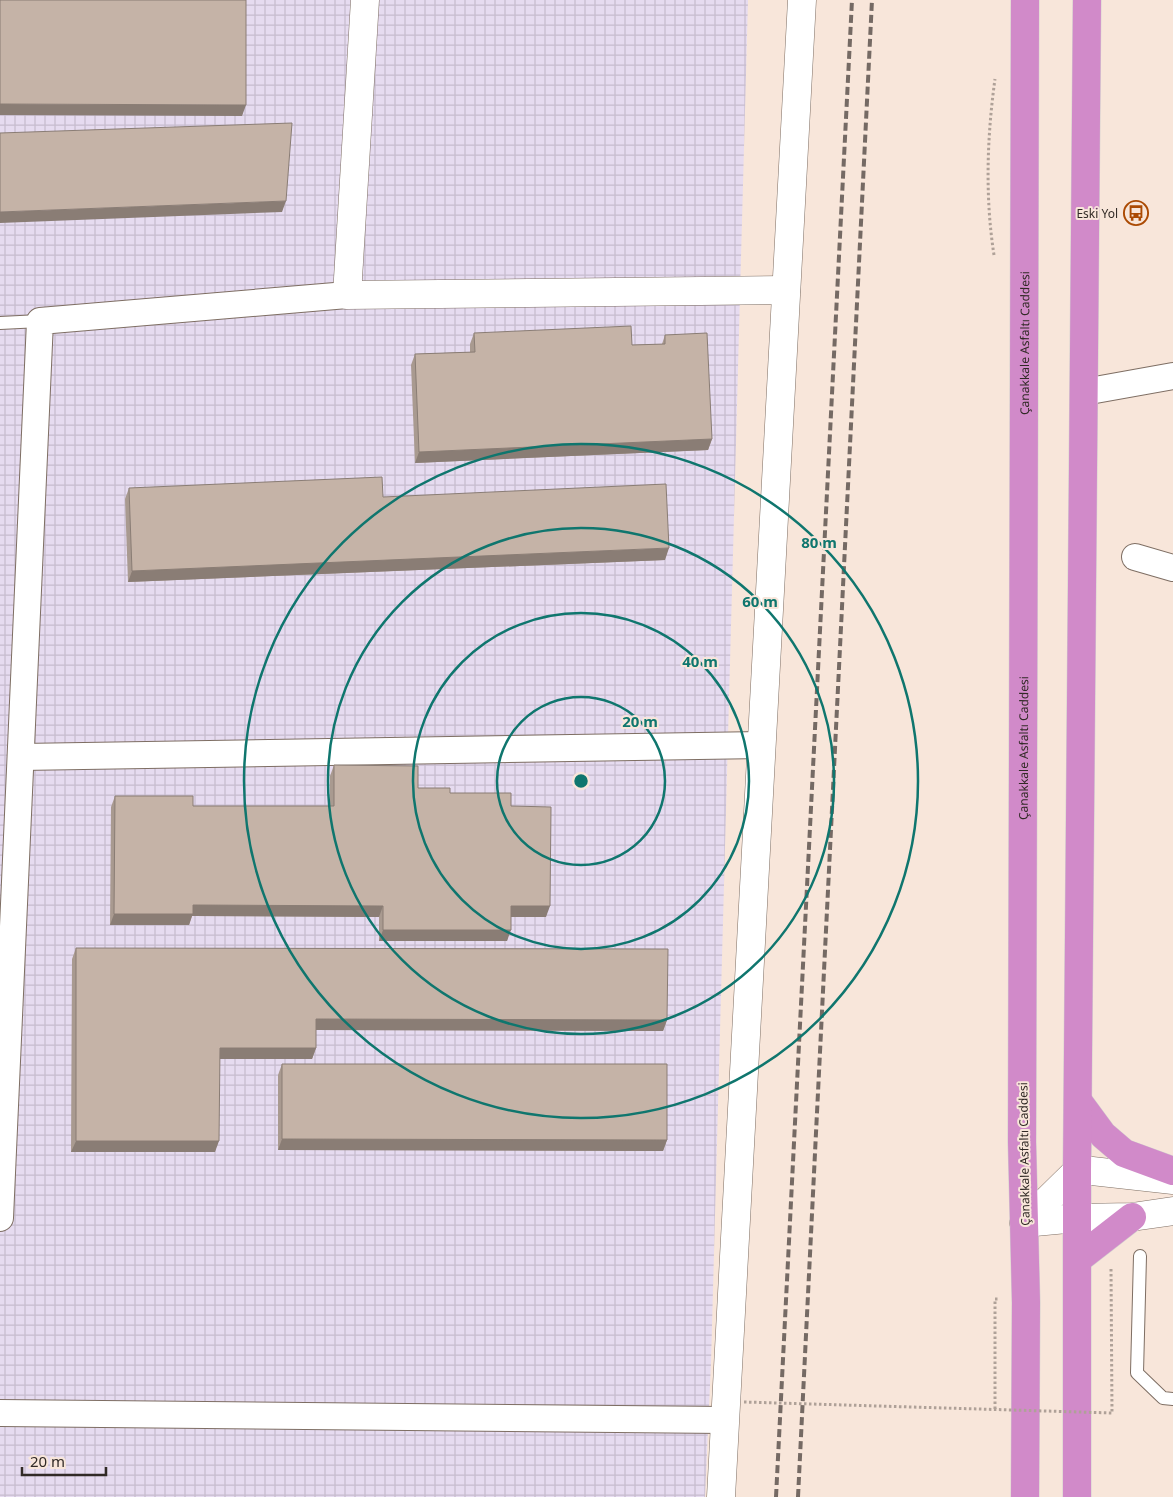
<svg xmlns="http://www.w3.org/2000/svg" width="1173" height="1497" font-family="'Noto Sans',sans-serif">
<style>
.industrial{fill:url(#industrial-grid)}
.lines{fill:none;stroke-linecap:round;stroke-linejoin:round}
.lane-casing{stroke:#7e6e63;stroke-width:14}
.street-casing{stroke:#7e6e63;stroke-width:28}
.secondary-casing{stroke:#7e6e63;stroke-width:29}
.highway-casing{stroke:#d2d0cf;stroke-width:29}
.path{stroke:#afa198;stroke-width:3;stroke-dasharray:2.5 2.5;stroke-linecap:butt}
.lane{stroke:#fff;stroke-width:12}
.street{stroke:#fff;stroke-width:26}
.secondary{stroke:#fff;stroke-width:28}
.highway{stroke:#d18ac9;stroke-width:28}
.rail{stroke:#756a64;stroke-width:4;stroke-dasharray:8 4;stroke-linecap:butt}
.path-bridge{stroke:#afa198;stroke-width:3;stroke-dasharray:2.5 2.5;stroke-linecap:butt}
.wall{fill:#a99a90}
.shaded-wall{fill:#8a7d75}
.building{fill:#c5b3a7;stroke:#8a7d75}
.ring{fill:none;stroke:#0f766e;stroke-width:2.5}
.labels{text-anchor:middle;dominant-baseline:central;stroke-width:4;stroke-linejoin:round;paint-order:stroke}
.poi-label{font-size:12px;fill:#312a26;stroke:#f8e6da;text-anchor:end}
.street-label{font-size:12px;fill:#312a26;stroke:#f8e6da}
.centre{fill:#0f766e;stroke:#f8e6da;stroke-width:2.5}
.ring-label{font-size:15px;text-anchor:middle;font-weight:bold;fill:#0f766e;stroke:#f8e6da;stroke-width:4;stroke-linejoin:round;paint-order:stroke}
</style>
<defs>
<pattern id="industrial-grid" width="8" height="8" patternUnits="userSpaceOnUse" patternTransform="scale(1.25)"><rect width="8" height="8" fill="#e6dbf0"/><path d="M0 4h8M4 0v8" fill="none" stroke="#c6bcce"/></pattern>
</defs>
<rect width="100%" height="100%" fill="#f8e6da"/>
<path class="industrial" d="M0,0H748L711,1363L705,1497H0Z"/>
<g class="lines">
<defs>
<g id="lane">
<path d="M0,323L40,321"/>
<path d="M1140,1256L1137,1373L1163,1398L1173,1399"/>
</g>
<g id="street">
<path d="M1084,392L1173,376"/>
<path d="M1135,557L1173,568"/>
<path d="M21,757L762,745"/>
<path d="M0,1218L40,321L347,295"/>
<path d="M0,1413L725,1420"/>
</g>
<g id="secondary">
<path d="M365,0L347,295L786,290"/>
<path d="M1024,1223L1077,1171H1092L1173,1180"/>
<path d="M1024,1223L1077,1218L1132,1217L1173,1211"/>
<path d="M721,1497L802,0"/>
</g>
<g id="highway">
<path d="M1078,1101L1103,1135L1124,1153L1173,1171"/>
<path d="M1078,1259L1132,1217"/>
<path id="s1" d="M1025,1497L1026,1302L1022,1142L1025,0"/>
<path d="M1077,1497V1171L1087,0"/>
</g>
</defs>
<use href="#lane" class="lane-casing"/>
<use href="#street" class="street-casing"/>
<use href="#secondary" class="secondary-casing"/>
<use href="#highway" class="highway-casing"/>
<g class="path">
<path d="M994,255C985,198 987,136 995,79"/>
<path d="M1111,1269L1112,1413"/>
<path d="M995,1409V1299H999"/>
</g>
<use href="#lane" class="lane"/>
<use href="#street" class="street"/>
<use href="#secondary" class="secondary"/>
<use href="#highway" class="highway"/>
<g class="rail">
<path d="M776,1497L852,0"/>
<path d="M798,1497L872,0"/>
</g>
<path class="path-bridge" d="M744,1402L1112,1413"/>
</g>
<g class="wall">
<path d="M474,333L632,345L662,344L665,335L712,439L708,450L415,463L411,365L415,354L470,352V344Z"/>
<path d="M129,488L383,497L665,560L128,582L125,499Z"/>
<path d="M334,765L418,788L450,793L511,806L546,917H511L507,941H379V917L192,916L189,925H110L111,807L115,796L193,806H330V776Z"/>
<path d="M76,948L667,1020L663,1031L316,1030V1048L312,1059H220L215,1152H71L72,959Z"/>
<path d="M282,1064L667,1140L663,1151L278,1150V1075Z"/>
</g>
<g class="shaded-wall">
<path d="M0,104L246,105L242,116L0,115Z"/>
<path d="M286,201L282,212L0,223V212Z"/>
<path d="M712,439L708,450L415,463L419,452Z"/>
<path d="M669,548L665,560L128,582L132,571Z"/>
<path d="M193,905L383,906L379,917L192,916L189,925H110L114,914Z"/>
<path d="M511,906H550L546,917H507Z"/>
<path d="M383,930H511L507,941H379Z"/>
<path d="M316,1019L667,1020L663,1031L312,1030Z"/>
<path d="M220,1048H316L312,1059H216Z"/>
<path d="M282,1139L667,1140L663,1151L278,1150Z"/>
<path d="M76,1141H219L215,1152H71Z"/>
</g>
<g class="building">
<path d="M0,0H246V105L0,104Z"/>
<path d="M292,123L286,201L0,212V133Z"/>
<path d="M631,326L632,345L665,344V335L707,333L712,439L419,452L415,354L475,352L474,333Z"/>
<path d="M382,477L383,497L666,484L669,548L132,571L129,488Z"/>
<path d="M334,765L418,766V788H450V793H511V806L551,807L550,906H511V930H383V906L193,905V914H114L115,796H193V806H334Z"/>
<path d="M76,948L668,949L667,1020L316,1019V1048H220L219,1141H76Z"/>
<path d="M282,1064H667V1140L282,1139Z"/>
</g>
<g class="ring">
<circle cx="581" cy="781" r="84"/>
<circle cx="581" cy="781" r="168"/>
<circle cx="581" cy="781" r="253"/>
<circle cx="581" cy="781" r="337"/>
</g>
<defs>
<symbol id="bus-ring" viewBox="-11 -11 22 22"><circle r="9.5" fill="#f8e6da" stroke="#ab4a03" stroke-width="1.5"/><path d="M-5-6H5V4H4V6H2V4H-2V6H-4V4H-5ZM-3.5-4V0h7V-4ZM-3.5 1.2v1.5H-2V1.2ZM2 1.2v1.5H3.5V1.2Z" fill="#ab4a03"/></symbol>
</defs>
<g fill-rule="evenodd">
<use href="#bus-ring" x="1122" y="199" width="28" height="28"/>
</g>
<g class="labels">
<g class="poi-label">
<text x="1118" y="213">Eski Yol</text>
</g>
<g class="street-label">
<text stroke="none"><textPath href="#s1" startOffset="1154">Çanakkale Asfaltı Caddesi</textPath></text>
<text stroke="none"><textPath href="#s1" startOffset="749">Çanakkale Asfaltı Caddesi</textPath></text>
<text transform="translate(1024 1154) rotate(-91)">Çanakkale Asfaltı Caddesi</text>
</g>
</g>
<circle cx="581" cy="781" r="8" class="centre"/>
<g class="ring-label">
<text x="819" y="548">80 m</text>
<text x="760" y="607">60 m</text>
<text x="700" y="667">40 m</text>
<text x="640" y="727">20 m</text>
</g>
<path d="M22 1467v8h84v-8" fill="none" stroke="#312a26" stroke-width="2.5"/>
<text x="30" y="1467" font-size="15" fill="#312a26" stroke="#f8e6da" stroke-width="4" paint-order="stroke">20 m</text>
</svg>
